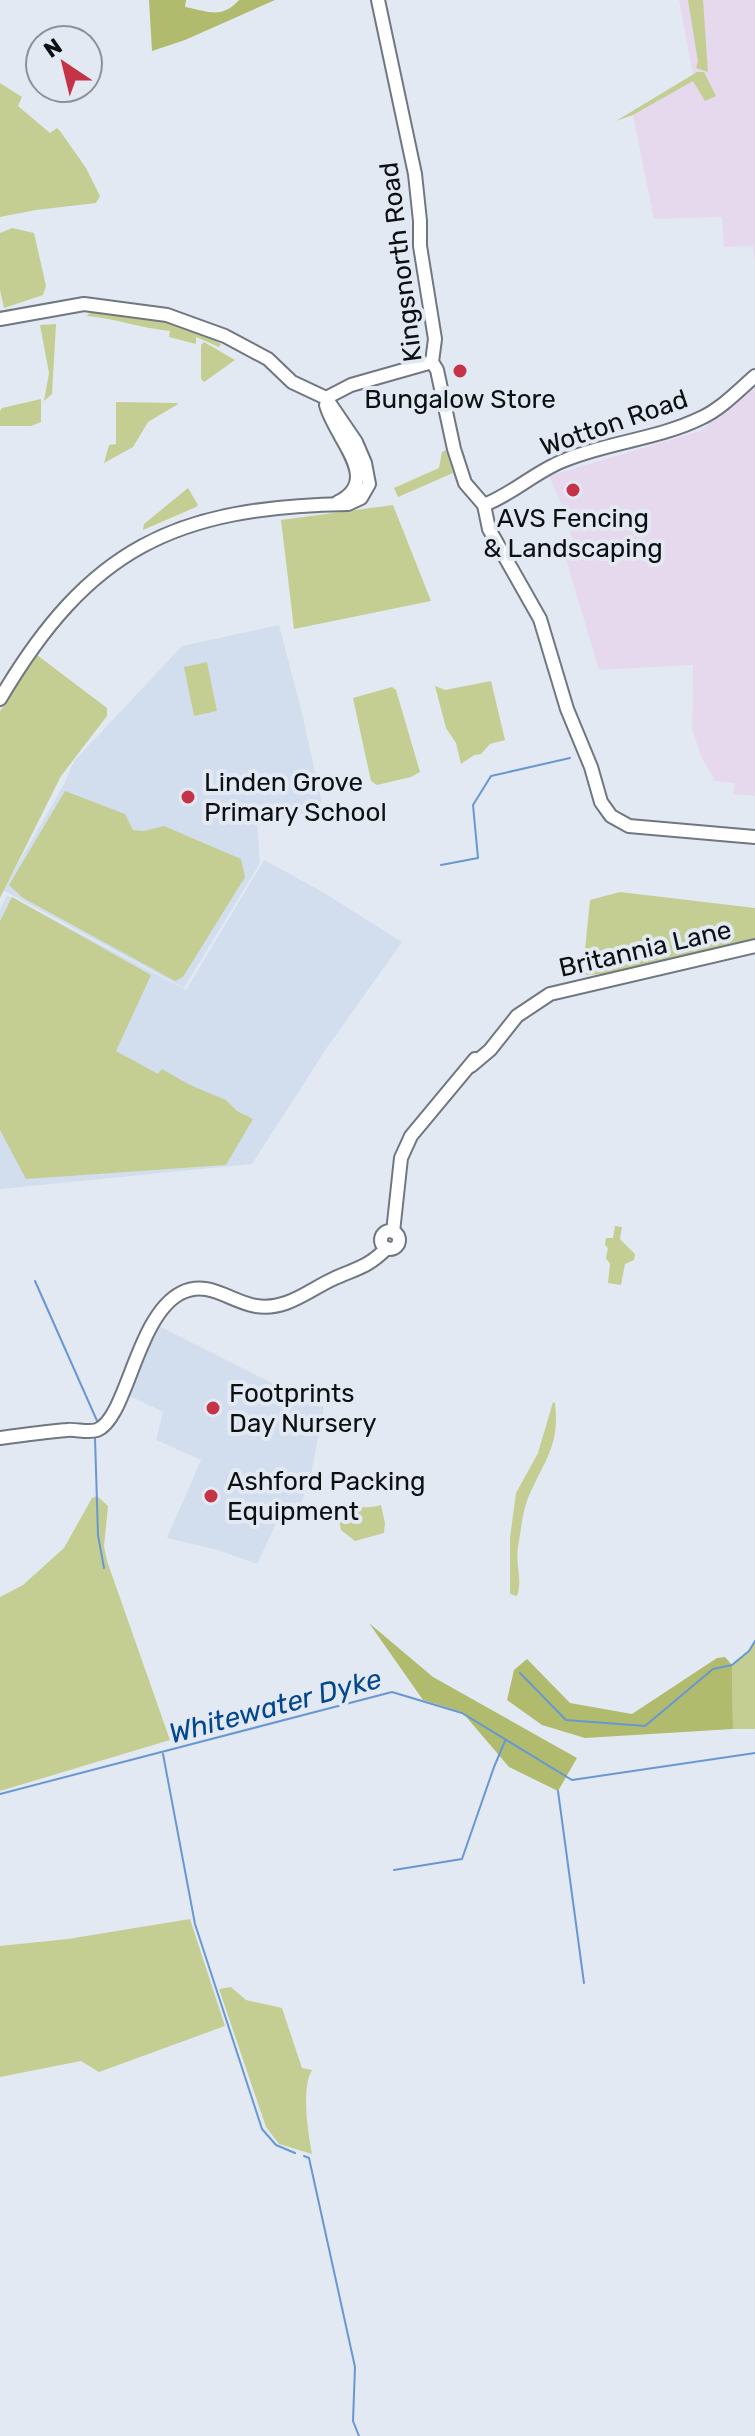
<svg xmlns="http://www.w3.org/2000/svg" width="755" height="2436" font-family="Rubik,sans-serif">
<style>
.commercial{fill:#e6d9ed}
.built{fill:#d2deee}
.green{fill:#c4ce92}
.forest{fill:#b0bb6d}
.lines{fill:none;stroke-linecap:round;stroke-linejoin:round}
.stream{stroke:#6997d2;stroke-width:2}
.minor-casing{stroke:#717780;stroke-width:16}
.minor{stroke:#fff;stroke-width:12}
.poi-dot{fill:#c43346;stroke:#e2e9f3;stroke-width:3}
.labels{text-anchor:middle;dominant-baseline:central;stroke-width:8;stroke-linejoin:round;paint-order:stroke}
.street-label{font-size:26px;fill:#0d1013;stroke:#e2e9f3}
.poi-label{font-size:26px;fill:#0d1013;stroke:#e2e9f3;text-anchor:start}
.water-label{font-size:28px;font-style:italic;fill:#02478d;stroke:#e2e9f3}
</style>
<rect width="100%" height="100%" fill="#e2e9f3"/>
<g class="commercial">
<path d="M679,0H755V261L753,246L724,247L722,217L654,219L633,115L694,80Z"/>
<path d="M755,388V796L733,794L735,783L715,781L701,756L692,728L693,665L599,670L566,559L577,554L561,503L549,476L700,431Z"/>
</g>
<g class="built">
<path d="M279,625L302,713L323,809L257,823L260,863L184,988L3,890L64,784L74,761L182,646Z"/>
<path d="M264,860L321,891L402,942L326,1049L252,1164L0,1189V909L7,895L186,990Z"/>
<path d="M155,1324L270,1382L315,1399L324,1407L310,1479L297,1514L284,1507L257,1564L218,1550L167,1538L201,1460L156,1440L163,1412L126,1394Z"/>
</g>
<g class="green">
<path d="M688,0H703L708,72L696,68L698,62Z"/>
<path d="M697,72H704L716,96L705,101L693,81L633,115L616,121Z"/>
<path d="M0,83L22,97L18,106L50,133L57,128L60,131L86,168L100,196L96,203L36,210L0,217Z"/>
<path d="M12,228L34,233L46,286L43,295L4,308L0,290V233Z"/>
<path d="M95,310C140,316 182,320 221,344L219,347L196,337V344L169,337L170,331C140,328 114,318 86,316Z"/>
<path d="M56,324L52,394L44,401L49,373L40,325Z"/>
<path d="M204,342L235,360L204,382L201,379V345Z"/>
<path d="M41,399V422L31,426H0V411L2,408Z"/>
<path d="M116,402L177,403L178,404L148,422L133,447L104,463L109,445L116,444Z"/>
<path d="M446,450L453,473L398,497L394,488L439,468L442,452Z"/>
<path d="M188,488L198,505L196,507L143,530L144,524Z"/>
<path d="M393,505L431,601L294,629L281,520Z"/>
<path d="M37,655L107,708V716L61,776L0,898V711Z"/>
<path d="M207,662L217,711L194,716L184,667Z"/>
<path d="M491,681L505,740L490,744L481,754L474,755L461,764L456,743L446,728L435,686L445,690Z"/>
<path d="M392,687L396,690L420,772L411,777L377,785L371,781L353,698Z"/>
<path d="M65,791L125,814L133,830L144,831L164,826L241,859L245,877L183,977L175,981L23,898L9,885Z"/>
<path d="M620,892L755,908V939L608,974L585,975V970L590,961L584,959L590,900Z"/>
<path d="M12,897L151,975L116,1051L158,1074L162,1069L190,1085L226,1100L237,1111L253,1119L226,1165L26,1179L0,1130V921Z"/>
<path d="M615,1226L622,1227L620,1239L635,1254L634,1260L625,1264L621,1285L608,1283L610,1264L606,1258L608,1248L605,1245L606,1238H613Z"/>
<path d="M553,1402L555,1403C560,1447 544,1460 528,1498C522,1513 521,1531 518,1547C515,1564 523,1579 517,1596L510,1594V1538L516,1493L538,1453Z"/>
<path d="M97,1496L108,1506L104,1546L107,1561L170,1740L0,1791V1597L23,1585L64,1548L92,1498Z"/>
<path d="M381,1505L385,1523L384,1533L355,1541L341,1530L337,1511C351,1504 366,1510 381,1505Z"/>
<path d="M755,1641V1729H733L732,1665L749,1651Z"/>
<path d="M190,1919L225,2026L99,2072L81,2061L0,2077V1946L68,1939Z"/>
<path d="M231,1987L246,2000L282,2008L302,2068L312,2070C301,2088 308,2133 312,2154L279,2144L266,2127L219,1989Z"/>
</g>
<g class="forest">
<path d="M149,0H186L185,7C208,11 221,20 239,0H275L185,40L152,51Z"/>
<path d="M369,1623L433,1677L577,1758L558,1791L509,1767L462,1712L423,1700Z"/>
<path d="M725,1657L732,1665L733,1729L585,1738L542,1725L507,1700L514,1670L527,1659L570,1703L632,1714L717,1658Z"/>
</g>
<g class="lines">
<g class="stream">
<path d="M441,865L478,858L473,805L491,776L570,758"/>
<path d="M35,1281L98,1423"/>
<path d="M95,1438L98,1535L104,1568"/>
<path d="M520,1673L566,1720L645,1726L713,1669L732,1665L749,1651L755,1641"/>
<path d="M163,1754L195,1924L262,2129L276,2145L295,2153"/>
<path d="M558,1791L584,1983"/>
<path d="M0,1794L392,1692L462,1713L572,1780L755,1753"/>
<path d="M394,1870L462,1859L494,1767L505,1741"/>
<path d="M304,2156L309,2158L355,2367L353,2421L359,2436"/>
</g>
<defs>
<g id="minor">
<path d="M378,0L415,174L420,221V246L435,339L432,362L437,370L454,449L465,483L484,505L489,529L540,619L567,709L591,767L601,802L611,816L629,826L755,837"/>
<path d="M0,319L84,304L167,315L225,336L268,359L292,382L326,398L356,442L365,463L369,484L361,498L348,504C175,507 89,548 0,699"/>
<path d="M326,398L351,385L432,362"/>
<path d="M326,405C335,439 383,480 338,502"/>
<path d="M484,505C513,494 536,471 565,460C609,442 658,439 701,418C721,409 739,390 755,376"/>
<path d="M471,1066L490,1050L517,1016L550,994L755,946"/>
<circle cx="390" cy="1240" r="9"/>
<path d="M393,1232L401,1158L411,1136L475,1059"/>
<path d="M0,1438C22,1435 44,1432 67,1430C76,1429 88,1433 97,1430C127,1419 136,1316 181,1293C209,1279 230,1302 256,1306C287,1311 310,1289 335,1278C358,1268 368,1267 387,1248"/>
</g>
</defs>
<use href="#minor" class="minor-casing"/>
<use href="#minor" class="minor"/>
</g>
<g class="poi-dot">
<circle cx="460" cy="371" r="8"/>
<circle cx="573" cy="490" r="8"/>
<circle cx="188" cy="797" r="8"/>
<circle cx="213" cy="1408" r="8"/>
<circle cx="211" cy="1496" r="8"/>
</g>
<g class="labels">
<g class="street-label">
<text transform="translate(401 262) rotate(-97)">Kingsnorth Road</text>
<text transform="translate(614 423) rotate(-19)">Wotton Road</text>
<text transform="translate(645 949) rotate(-13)">Britannia Lane</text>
</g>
<g class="poi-label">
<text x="460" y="399" text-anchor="middle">Bungalow Store</text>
<text x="573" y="518" text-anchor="middle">AVS Fencing<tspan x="573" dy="30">&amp; Landscaping</tspan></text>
<text x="204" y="782">Linden Grove<tspan x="204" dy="30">Primary School</tspan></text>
<text x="229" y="1393">Footprints<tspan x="229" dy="30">Day Nursery</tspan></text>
<text x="227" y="1481">Ashford Packing<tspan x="227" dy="30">Equipment</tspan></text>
</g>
<g class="water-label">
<text transform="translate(275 1706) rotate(-15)">Whitewater Dyke</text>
</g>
</g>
<g transform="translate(64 64) rotate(325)"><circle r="38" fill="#e2e9f3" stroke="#8d9299" stroke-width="2"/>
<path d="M0-6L14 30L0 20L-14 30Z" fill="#c43346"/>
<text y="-12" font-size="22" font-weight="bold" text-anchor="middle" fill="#0d1013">N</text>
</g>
</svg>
